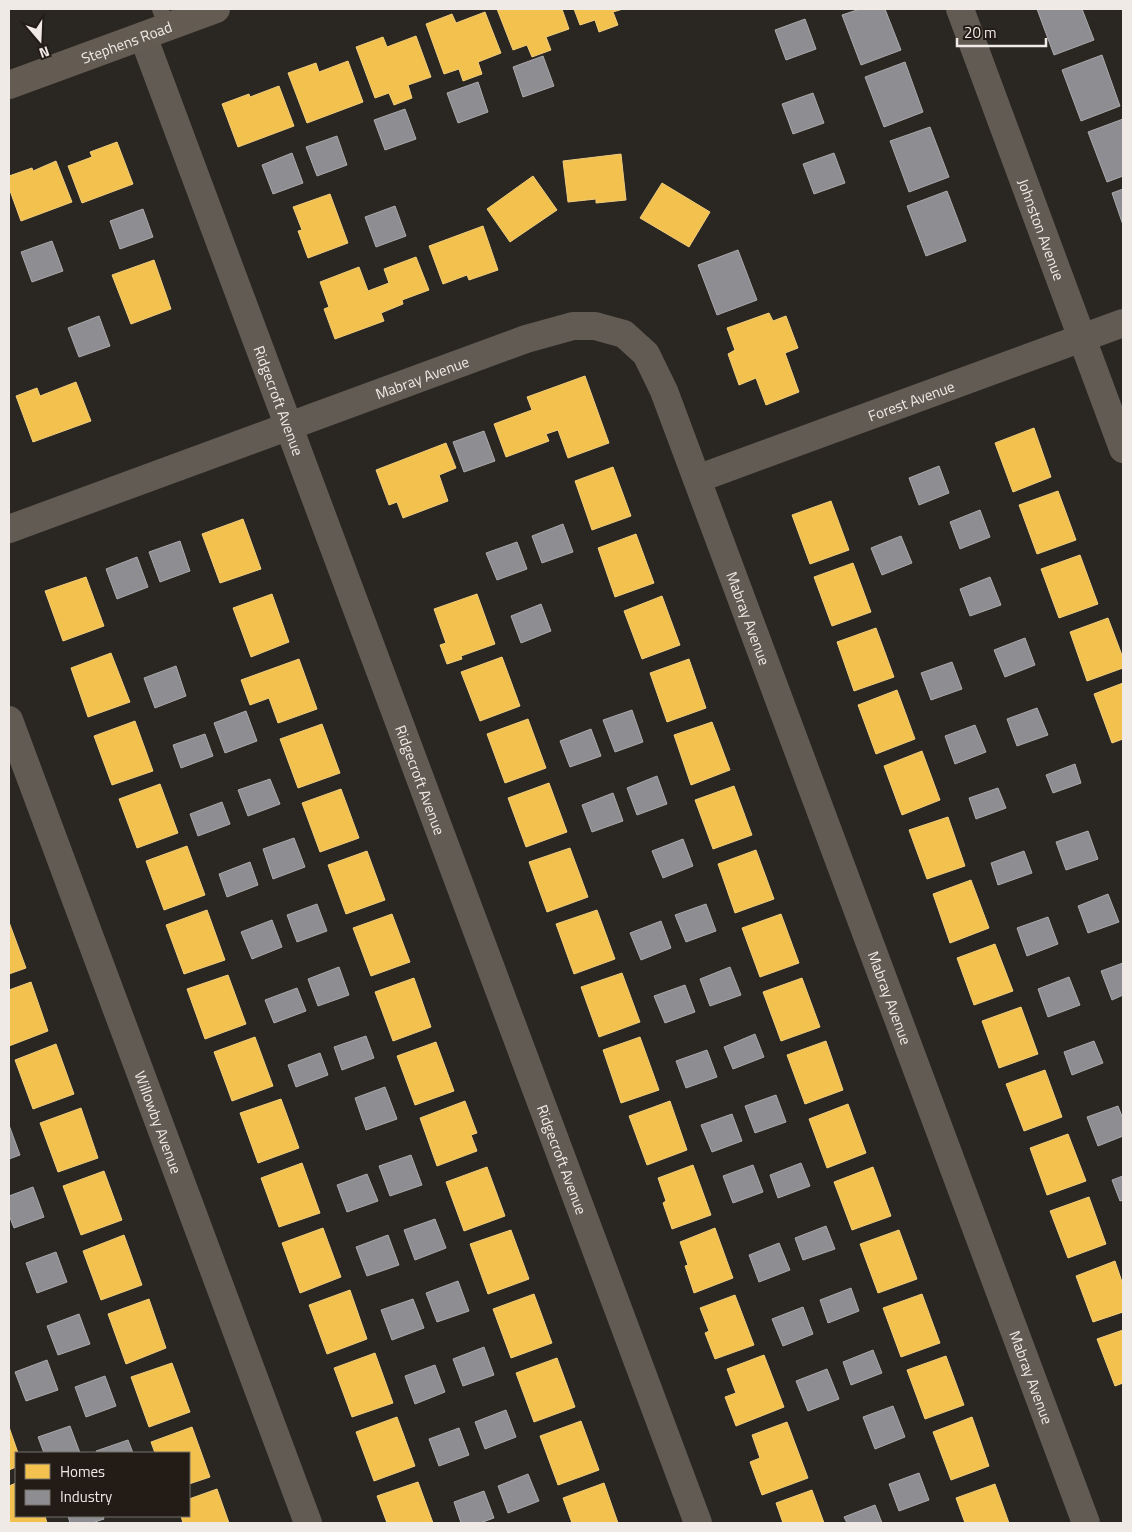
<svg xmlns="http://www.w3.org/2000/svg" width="1132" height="1532" font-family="'Titillium Web',sans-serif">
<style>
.homes{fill:#f2c14e;stroke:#f1cd7c}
.industry{fill:#8d8d92;stroke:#aaa9ab}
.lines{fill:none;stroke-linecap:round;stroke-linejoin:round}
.lane{stroke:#615b53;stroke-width:16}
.street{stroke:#615b53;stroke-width:28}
.secondary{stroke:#645c53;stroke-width:28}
.labels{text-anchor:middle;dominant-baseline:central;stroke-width:5;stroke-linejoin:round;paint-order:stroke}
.street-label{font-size:15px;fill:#efeae6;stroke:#231c16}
</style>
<rect width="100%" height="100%" fill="#2a2622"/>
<g class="homes">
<path d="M497,9H562L569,29L546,37L551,50L532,57L527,45L513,50Z"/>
<path d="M574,9H623L613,12L618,25L599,32L595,20L580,25Z"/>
<path d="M485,12L501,53L478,62L482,74L463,81L459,69L444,74L426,24L452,14L456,23Z"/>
<path d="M416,36L431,77L408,85L412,98L394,105L389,93L375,98L356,47L383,37L387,47Z"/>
<path d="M348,61L363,102L307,123L288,73L316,63L319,72Z"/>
<path d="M279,86L294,126L238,147L222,104L249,94L250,97Z"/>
<path d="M117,142L133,184L82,203L68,166L92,157L90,152Z"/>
<path d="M621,154L626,200L596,203V199L568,202L563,161Z"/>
<path d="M56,161L72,202L21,221L9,188V176L32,168L33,171Z"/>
<path d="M533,176L557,210L510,242L487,209Z"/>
<path d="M662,183L710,212L689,247L640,218Z"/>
<path d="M330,194L348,243L308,258L298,231L302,230L293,207Z"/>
<path d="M483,226L498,270L469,280L467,275L443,284L429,246Z"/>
<path d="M416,257L429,290L402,300L403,304L381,313L384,321L335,339L324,309L329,307L320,282L359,267L368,291L389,283L384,269Z"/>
<path d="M154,260L171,309L131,324L112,275Z"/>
<path d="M769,313L773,321L786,316L798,348L785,353L799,392L766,405L756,378L739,385L728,354L735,350L727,328Z"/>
<path d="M585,376L609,443L568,458L558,430L546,434L549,441L506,457L494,424L532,410L527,397Z"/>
<path d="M76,382L91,421L33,442L16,396L37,388L40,396Z"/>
<path d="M1034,428L1051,477L1013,492L995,443Z"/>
<path d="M446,443L456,468L439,475L448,501L403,518L397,502L389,505L376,470Z"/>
<path d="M613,467L631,516L592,530L575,481Z"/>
<path d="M1058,491L1076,540L1037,554L1019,505Z"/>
<path d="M831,501L849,550L810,564L792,515Z"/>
<path d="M243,519L261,569L220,583L202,534Z"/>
<path d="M636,534L654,583L615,597L598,548Z"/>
<path d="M1080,555L1098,604L1059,618L1041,569Z"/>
<path d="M853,563L871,612L832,626L814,577Z"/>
<path d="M86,577L104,626L63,641L45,591Z"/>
<path d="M272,594L289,642L251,657L233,608Z"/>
<path d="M477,594L495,644L461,656L462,659L447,664L440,645L446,643L434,609Z"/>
<path d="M662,596L680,645L642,659L624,611Z"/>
<path d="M1108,618L1123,658V668L1087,681L1070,632Z"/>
<path d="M876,628L894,677L854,691L837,642Z"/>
<path d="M111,653L130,702L88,717L71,668Z"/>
<path d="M502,657L520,706L480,721L461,672Z"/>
<path d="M299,659L317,709L278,723L269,698L250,705L241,680Z"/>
<path d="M689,659L706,708L667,722L650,673Z"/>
<path d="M1123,683V739L1112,743L1094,694Z"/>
<path d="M897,690L915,739L876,754L858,705Z"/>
<path d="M528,719L546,768L505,783L487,734Z"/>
<path d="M135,721L153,771L112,785L94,736Z"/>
<path d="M712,722L730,770L691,785L674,735Z"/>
<path d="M322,724L340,773L298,788L280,739Z"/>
<path d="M922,751L940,800L902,815L884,766Z"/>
<path d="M549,783L567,832L526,847L508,798Z"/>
<path d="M160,784L178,833L137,848L119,799Z"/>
<path d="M734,786L752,835L713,849L695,800Z"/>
<path d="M341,789L359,838L320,852L302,803Z"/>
<path d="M948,817L965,866L927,879L909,830Z"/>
<path d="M187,846L205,895L164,910L146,861Z"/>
<path d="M570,848L588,897L547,912L529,862Z"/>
<path d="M756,850L774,899L735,913L718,864Z"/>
<path d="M367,851L385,900L346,914L328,865Z"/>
<path d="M971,880L989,928L950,943L933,894Z"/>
<path d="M207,910L225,960L184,974L166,925Z"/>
<path d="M597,910L615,959L574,974L556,924Z"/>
<path d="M392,914L410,962L371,976L353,928Z"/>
<path d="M781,914L799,963L760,977L742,928Z"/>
<path d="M9,922L26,968L9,974Z"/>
<path d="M995,944L1013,991L974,1005L957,958Z"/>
<path d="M622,973L640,1022L599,1037L581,987Z"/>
<path d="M228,975L246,1024L205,1039L187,989Z"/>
<path d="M414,978L431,1027L393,1041L375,992Z"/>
<path d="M802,978L820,1027L781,1041L763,992Z"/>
<path d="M31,982L48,1031L9,1046V990Z"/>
<path d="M1021,1007L1038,1054L999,1068L982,1021Z"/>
<path d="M255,1037L273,1086L232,1101L214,1052Z"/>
<path d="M640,1037L659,1090L621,1103L603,1050Z"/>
<path d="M826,1041L843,1090L805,1104L787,1055Z"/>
<path d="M436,1042L454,1091L415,1105L397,1056Z"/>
<path d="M56,1044L74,1094L33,1109L15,1060Z"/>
<path d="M1045,1070L1062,1117L1024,1131L1006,1084Z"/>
<path d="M281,1099L299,1148L258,1163L240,1113Z"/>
<path d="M465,1101L477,1133L471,1135L477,1151L437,1166L420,1118Z"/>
<path d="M670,1101L687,1150L647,1165L629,1116Z"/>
<path d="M848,1104L866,1153L827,1168L809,1119Z"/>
<path d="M81,1108L98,1158L58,1172L40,1123Z"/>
<path d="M1068,1134L1086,1181L1047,1195L1030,1148Z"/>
<path d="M302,1163L320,1213L279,1227L261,1178Z"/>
<path d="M693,1165L711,1215L672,1229L663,1203L666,1201L658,1178Z"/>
<path d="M487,1167L505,1216L464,1231L446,1182Z"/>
<path d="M873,1167L891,1216L852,1230L834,1182Z"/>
<path d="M104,1171L122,1220L81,1235L63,1186Z"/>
<path d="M1089,1197L1106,1244L1068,1258L1050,1211Z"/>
<path d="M323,1228L341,1277L300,1293L282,1243Z"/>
<path d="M715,1228L733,1278L694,1293L685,1266L688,1265L680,1242Z"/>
<path d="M511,1230L529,1279L488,1294L470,1244Z"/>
<path d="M899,1230L917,1279L878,1293L860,1244Z"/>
<path d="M124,1235L142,1285L101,1300L83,1251Z"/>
<path d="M1115,1261L1123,1285V1312L1093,1322L1076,1276Z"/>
<path d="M350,1290L367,1339L327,1354L309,1305Z"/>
<path d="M534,1294L552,1343L511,1358L493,1309Z"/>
<path d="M922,1294L940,1343L901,1357L883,1308Z"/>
<path d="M735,1295L754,1345L715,1359L705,1333L709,1331L700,1308Z"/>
<path d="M149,1299L166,1348L126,1364L108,1314Z"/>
<path d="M1123,1330V1383L1115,1386L1097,1339Z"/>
<path d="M375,1353L393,1403L352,1417L334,1368Z"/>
<path d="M764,1355L784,1407L736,1426L725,1397L736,1393L727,1369Z"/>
<path d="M946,1356L964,1405L925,1419L907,1370Z"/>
<path d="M557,1358L575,1407L534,1422L516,1373Z"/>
<path d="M172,1363L190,1412L149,1427L131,1377Z"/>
<path d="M397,1417L415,1466L374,1481L356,1432Z"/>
<path d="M972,1417L989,1466L951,1480L933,1432Z"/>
<path d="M581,1421L599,1470L558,1485L540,1436Z"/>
<path d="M787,1422L808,1478L762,1495L750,1462L760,1458L752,1435Z"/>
<path d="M9,1427L18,1453H16V1467L9,1470Z"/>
<path d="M192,1427L210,1477L189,1484V1453H155L151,1442Z"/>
<path d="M418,1482L433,1523H387L377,1496Z"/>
<path d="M16,1483V1516H45L47,1523H9V1486Z"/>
<path d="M604,1483L618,1523H572L563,1498Z"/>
<path d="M995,1484L1009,1523H965L956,1498Z"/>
<path d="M217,1489L229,1523H183L181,1516H189V1499Z"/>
<path d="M812,1490L824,1523H783L776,1503Z"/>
</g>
<g class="industry">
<path d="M860,9H885L901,50L861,65L842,15Z"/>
<path d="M1037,9H1082L1094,40L1054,55Z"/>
<path d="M805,19L816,49L786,60L775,30Z"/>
<path d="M1102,55L1120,106L1081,121L1062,70Z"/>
<path d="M543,56L554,86L523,97L513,67Z"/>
<path d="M905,62L923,112L884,127L865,77Z"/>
<path d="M478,82L488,112L458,123L447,93Z"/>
<path d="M813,93L824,123L793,134L782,104Z"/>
<path d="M405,109L416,139L385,150L374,120Z"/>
<path d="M1123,119V176L1107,182L1088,132Z"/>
<path d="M930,127L949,177L909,192L890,141Z"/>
<path d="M337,136L347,165L317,176L306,147Z"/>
<path d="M292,153L303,183L273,194L262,165Z"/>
<path d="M834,153L845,183L814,194L803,164Z"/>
<path d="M1123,189V225L1112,193Z"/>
<path d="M947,191L966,241L926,256L907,206Z"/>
<path d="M395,206L406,236L376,247L365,217Z"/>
<path d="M143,209L153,237L120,249L110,221Z"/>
<path d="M52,241L63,271L32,282L21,252Z"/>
<path d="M738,250L757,300L717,315L698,265Z"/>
<path d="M99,316L110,346L79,357L68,328Z"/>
<path d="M484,431L495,461L464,472L453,442Z"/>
<path d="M939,466L949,493L919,505L909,478Z"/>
<path d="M980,510L990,537L960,549L950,522Z"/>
<path d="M563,524L573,552L542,563L532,536Z"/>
<path d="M901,536L912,563L882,575L871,548Z"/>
<path d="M180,541L190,571L160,582L149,552Z"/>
<path d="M517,542L527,569L497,580L486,553Z"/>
<path d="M137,557L148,587L117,599L106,569Z"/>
<path d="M990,577L1001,605L970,616L960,589Z"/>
<path d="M541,604L551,631L521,643L511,616Z"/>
<path d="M1025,638L1035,665L1005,677L994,650Z"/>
<path d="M952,662L962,689L931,700L921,673Z"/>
<path d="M176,666L186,696L155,708L144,678Z"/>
<path d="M1037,708L1048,735L1017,746L1007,719Z"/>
<path d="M632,710L643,742L615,752L603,720Z"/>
<path d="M246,711L257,741L225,753L214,723Z"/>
<path d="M975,725L986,752L955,764L945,736Z"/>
<path d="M591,729L601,756L570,767L560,741Z"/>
<path d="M205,734L213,756L181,768L173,745Z"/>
<path d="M1075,764L1081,783L1053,793L1046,775Z"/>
<path d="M657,776L667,804L637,815L627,788Z"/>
<path d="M270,779L280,804L248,816L238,790Z"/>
<path d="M998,788L1006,808L976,819L969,798Z"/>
<path d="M613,793L623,821L592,832L582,805Z"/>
<path d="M222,802L230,824L198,836L190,814Z"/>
<path d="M1088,831L1098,859L1066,870L1056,842Z"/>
<path d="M294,838L305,867L273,879L263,849Z"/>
<path d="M683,839L693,866L663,878L652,851Z"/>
<path d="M1024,851L1032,873L998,885L991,863Z"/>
<path d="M250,862L258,885L227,897L219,874Z"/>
<path d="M1108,894L1119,922L1088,933L1078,906Z"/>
<path d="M317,904L327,931L297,942L287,915Z"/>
<path d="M706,904L716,931L686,942L675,915Z"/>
<path d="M1048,917L1058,944L1027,956L1017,928Z"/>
<path d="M272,920L282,947L252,959L241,932Z"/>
<path d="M661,921L671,948L641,960L630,933Z"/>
<path d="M1123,963V995L1112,1000L1101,971Z"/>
<path d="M339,967L349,995L318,1006L308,979Z"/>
<path d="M730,967L741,995L710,1006L700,979Z"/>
<path d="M1069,977L1080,1005L1048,1017L1038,989Z"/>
<path d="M685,985L695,1012L665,1023L654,996Z"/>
<path d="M297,988L306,1011L274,1023L265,1000Z"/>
<path d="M755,1034L764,1057L733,1069L724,1047Z"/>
<path d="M366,1036L374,1058L342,1070L334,1047Z"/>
<path d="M1094,1041L1103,1063L1072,1075L1064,1052Z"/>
<path d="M707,1050L717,1077L686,1088L676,1061Z"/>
<path d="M320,1053L328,1075L296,1087L288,1065Z"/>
<path d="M385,1087L397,1119L366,1130L355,1098Z"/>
<path d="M776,1095L786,1122L755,1133L745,1106Z"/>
<path d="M1118,1106L1123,1119V1136L1098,1146L1087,1117Z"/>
<path d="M732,1114L742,1141L712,1152L701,1125Z"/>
<path d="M9,1125L20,1155L9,1159Z"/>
<path d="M411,1155L422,1185L390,1196L379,1166Z"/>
<path d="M801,1163L810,1186L778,1198L770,1175Z"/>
<path d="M753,1165L763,1192L733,1203L723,1176Z"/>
<path d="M367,1174L378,1201L347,1212L337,1185Z"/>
<path d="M1123,1176V1200L1120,1201L1112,1180Z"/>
<path d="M33,1187L44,1217L14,1228L9,1215V1196Z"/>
<path d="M435,1219L446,1248L415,1260L404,1230Z"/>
<path d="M826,1226L835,1249L803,1260L795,1238Z"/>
<path d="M388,1235L399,1265L367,1276L356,1247Z"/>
<path d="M779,1243L790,1270L759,1282L749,1255Z"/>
<path d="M56,1252L67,1282L37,1293L26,1263Z"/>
<path d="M458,1281L469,1311L437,1322L426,1293Z"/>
<path d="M851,1288L859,1311L828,1323L820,1300Z"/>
<path d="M413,1299L424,1328L392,1340L381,1310Z"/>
<path d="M803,1307L813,1334L783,1346L772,1319Z"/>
<path d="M79,1314L90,1344L58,1355L47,1326Z"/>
<path d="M484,1347L494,1375L463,1386L453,1359Z"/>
<path d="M873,1350L882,1373L851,1385L843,1362Z"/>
<path d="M47,1360L58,1390L26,1401L15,1372Z"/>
<path d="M435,1365L445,1392L415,1404L405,1376Z"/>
<path d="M827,1369L839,1399L808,1411L796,1381Z"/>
<path d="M105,1376L116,1406L86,1417L75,1387Z"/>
<path d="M893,1406L905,1437L875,1449L863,1417Z"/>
<path d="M506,1410L516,1437L485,1449L475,1422Z"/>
<path d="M70,1426L80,1453H44L38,1437Z"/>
<path d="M459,1428L469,1455L439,1466L429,1439Z"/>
<path d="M128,1440L133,1453H97L96,1451Z"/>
<path d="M919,1473L929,1500L899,1511L889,1484Z"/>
<path d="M528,1474L539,1501L508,1513L498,1486Z"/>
<path d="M484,1491L494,1518L480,1523H461L454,1502Z"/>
<path d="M875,1505L882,1523H847L844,1517Z"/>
<path d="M68,1516H103L104,1519L92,1523H70Z"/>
</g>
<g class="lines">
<path class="lane" d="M160,9L167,27"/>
<g class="street">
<path id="s1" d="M960,9L1123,449"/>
<path id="s2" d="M143,36L698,1523"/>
<path id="s3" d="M697,479L1123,323"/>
<path id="s4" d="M9,529L526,339L573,326H595L624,334L646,354L664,391L1086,1523"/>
<path id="s5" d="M9,720L308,1523"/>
</g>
<path class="secondary" id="s6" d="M9,85L216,9"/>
</g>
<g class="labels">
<g class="street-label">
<text stroke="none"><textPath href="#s6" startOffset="125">Stephens Road</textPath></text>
<text stroke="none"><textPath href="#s1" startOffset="235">Johnston Avenue</textPath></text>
<text stroke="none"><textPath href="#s4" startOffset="440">Mabray Avenue</textPath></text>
<text stroke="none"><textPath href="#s2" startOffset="389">Ridgecroft Avenue</textPath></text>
<text stroke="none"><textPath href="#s3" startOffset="228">Forest Avenue</textPath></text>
<text stroke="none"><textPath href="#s4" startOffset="965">Mabray Avenue</textPath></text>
<text stroke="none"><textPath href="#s2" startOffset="794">Ridgecroft Avenue</textPath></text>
<text stroke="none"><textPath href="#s4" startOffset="1370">Mabray Avenue</textPath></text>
<text stroke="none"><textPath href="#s5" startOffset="429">Willowby Avenue</textPath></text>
<text stroke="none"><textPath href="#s2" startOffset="1199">Ridgecroft Avenue</textPath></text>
<text stroke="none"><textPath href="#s4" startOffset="1775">Mabray Avenue</textPath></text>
</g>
</g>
<rect width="1132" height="1532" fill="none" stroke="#efeae6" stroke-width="20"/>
<rect x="15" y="1452" width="175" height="65" fill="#231c16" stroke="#756e69"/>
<rect x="25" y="1464" width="25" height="15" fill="#f2c14e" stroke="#756e69"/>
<text x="60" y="1477" font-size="15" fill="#efeae6">Homes</text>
<rect x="25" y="1490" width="25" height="15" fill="#8d8d92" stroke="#756e69"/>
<text x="60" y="1502" font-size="15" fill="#efeae6">Industry</text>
<g transform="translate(40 40) rotate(161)" stroke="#231c16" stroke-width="4" paint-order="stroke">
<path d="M0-4L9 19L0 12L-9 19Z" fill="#efeae6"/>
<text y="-8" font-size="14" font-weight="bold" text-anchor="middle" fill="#efeae6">N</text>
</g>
<path d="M957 38v8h89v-8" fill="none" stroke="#efeae6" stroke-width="2.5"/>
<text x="964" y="38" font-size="15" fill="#efeae6" stroke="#231c16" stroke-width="4" paint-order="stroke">20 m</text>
</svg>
